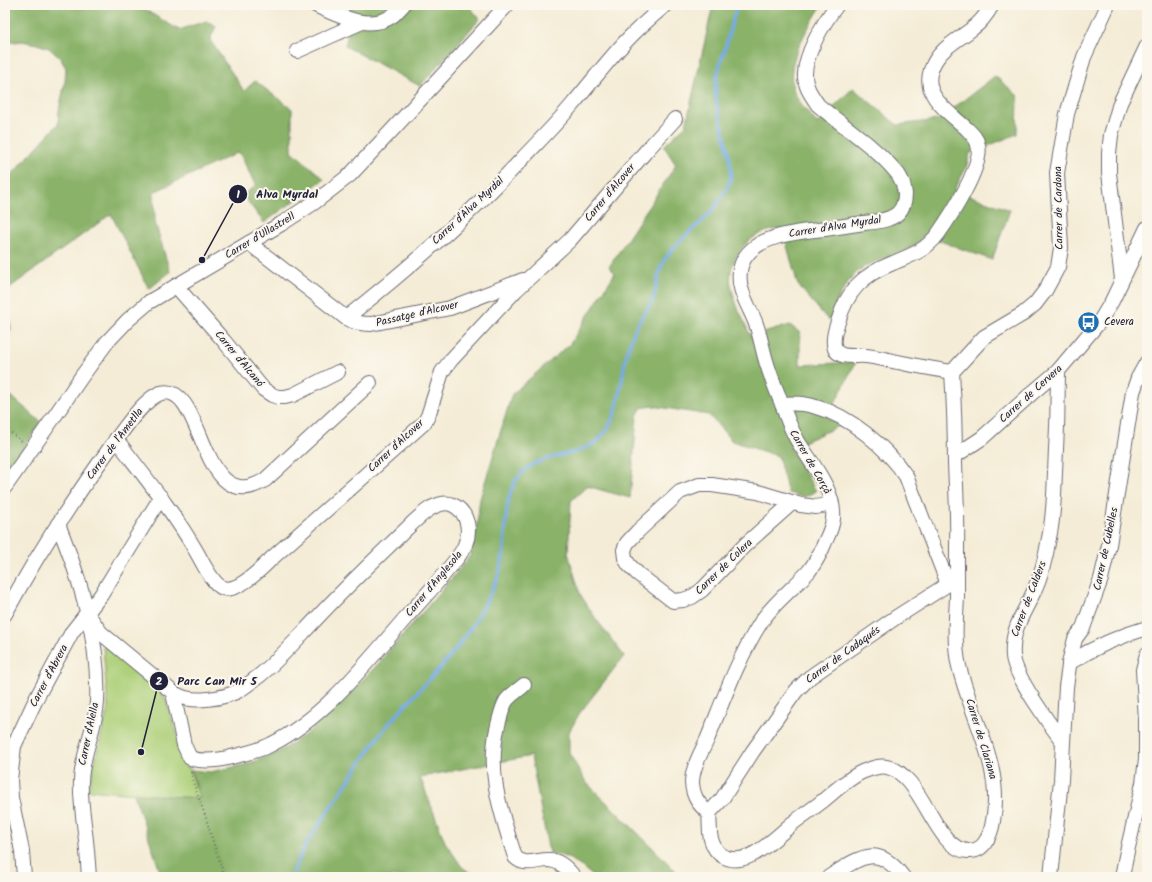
<svg xmlns="http://www.w3.org/2000/svg" width="1152" height="882" font-family="Kalam,sans-serif">
<style>
.green{fill:#add079;stroke:#68795a}
.forest{fill:#8ab269;stroke:#566a52}
.lines{fill:none;stroke-linecap:round;stroke-linejoin:round}
.stream{stroke:#76abe4;stroke-width:3.5}
.minor-casing{stroke:#6c6971;stroke-width:16}
.path{stroke:#6c6971;stroke-width:2;stroke-dasharray:1 3;stroke-linecap:butt}
.minor{stroke:#fff;stroke-width:14}
.labels{text-anchor:middle;dominant-baseline:central;stroke-width:4;stroke-linejoin:round;paint-order:stroke}
.street-label{font-size:11px;fill:#22223b;stroke:#fbf7ec}
.poi-label{font-size:11px;fill:#22223b;stroke:#fbf7ec;text-anchor:start}
.leader{fill:none;stroke:#22223b;stroke-width:1.5}
.callout-dot{fill:#22223b;stroke:#fbf7ec;stroke-width:1.5}
.mark-label{font-size:12px;text-anchor:middle;font-weight:bold;fill:#fff}
.callout-label{font-size:12px;text-anchor:middle;font-weight:bold;fill:#22223b;stroke:#fbf7ec;stroke-width:4;stroke-linejoin:round;paint-order:stroke}
</style>
<rect width="100%" height="100%" fill="#fbf7ec"/>
<filter id="ink" filterUnits="userSpaceOnUse"><feTurbulence type="fractalNoise" baseFrequency=".025" numOctaves="2"/><feDisplacementMap in="SourceGraphic" scale="8" xChannelSelector="R" yChannelSelector="G"/><feConvolveMatrix kernelMatrix="1 2 1 2 8 2 1 2 1" color-interpolation-filters="sRGB"/></filter>
<filter id="wash" filterUnits="userSpaceOnUse"><feTurbulence type="fractalNoise" baseFrequency=".012" numOctaves="4" result="noise"/><feDisplacementMap in="SourceGraphic" scale="16" xChannelSelector="R" yChannelSelector="G"/><feGaussianBlur stdDeviation="0.9" result="paint"/><feColorMatrix in="noise" values="0 0 0 0 0 0 0 0 0 0 0 0 0 0 0 0 0 1.4 0 .05"/><feComposite in="paint" operator="in"/></filter>
<g filter="url(#wash)">
<rect width="100%" height="100%" fill="#f4ecd6"/>
<path class="green" d="M105,646L164,696L200,799L88,790L108,708L103,647Z"/>
<g class="forest">
<path d="M5,5H137L179,30L206,21L216,26L210,40L244,91L255,81L292,109V151L324,179L264,223L243,195L256,186L239,152L154,192L155,222L170,272L149,289L111,214L5,291V182L58,124L59,111L65,82L66,68L60,58L49,48L37,44L22,41L5,43Z"/>
<path d="M340,5H468L480,19L420,86L345,46L353,11Z"/>
<path d="M713,5H822C807,30 781,66 796,96C801,106 810,115 817,123L853,88L897,125L938,120L995,76L1018,96L1017,134L970,153L966,168L954,190L1010,210L992,260L924,235C920,240 916,246 911,248C894,258 872,259 857,272C843,285 836,304 829,321L798,285L782,228C773,230 764,231 756,236C740,245 727,267 731,285C734,303 744,321 751,337L790,325L800,333V365L856,362L827,418L841,425L790,448L816,491L804,497L788,493L778,456L732,441L709,415L653,406L641,408L637,416L630,498L587,486L571,501L568,553L580,594L596,619L624,656L579,714L569,732V753L586,782L682,877H594L582,867L567,857L549,853L531,756L420,777L445,842L462,867L476,877H162L134,794L200,798L191,770L210,772L248,764L277,753L305,735L334,710L377,665L453,577L470,556L476,532L480,499L512,394L570,344L615,273L609,267L676,165L664,146L686,125Z"/>
<path d="M5,295L11,328L5,341Z"/>
<path d="M5,391L41,422L5,474Z"/>
</g>
<g class="lines">
<path class="stream" d="M291,877L301,854L308,841L376,740C396,712 423,688 446,661C467,637 484,608 497,579C510,548 500,507 516,480C535,449 582,462 604,434C623,409 620,371 630,342C633,334 637,325 641,318C645,312 650,306 653,299C657,288 657,276 662,265C671,246 688,234 703,220C715,210 722,198 729,184C737,165 718,120 716,98C714,76 721,63 727,42C730,30 732,16 739,5"/>
</g>
</g>
<g filter="url(#ink)">
<g class="lines">
<defs>
<g id="minor">
<path d="M315,5C337,15 369,32 392,16C396,13 400,8 403,5"/>
<path d="M297,51L362,22"/>
<path d="M249,243L346,318C408,269 469,216 523,158C540,140 557,123 572,105C592,82 610,57 631,36C642,25 654,15 665,5"/>
<path d="M1122,279L1109,173V153L1111,135L1120,103L1147,46"/>
<path d="M176,286L224,341L263,389L272,395L278,397H285L293,395L338,372"/>
<path d="M346,318C354,323 361,324 371,324L450,308L523,280"/>
<path d="M1058,371C1058,405 1057,438 1055,472C1054,494 1054,516 1049,538C1046,556 1042,574 1034,591C1024,614 1011,628 1013,656C1014,675 1050,725 1063,742"/>
<path d="M952,372C934,369 916,366 898,362C887,360 877,357 866,356C857,355 839,359 835,349C832,341 835,330 838,322C847,291 862,275 893,263C912,255 925,251 938,234C950,217 984,165 978,145C977,138 971,133 966,128C950,113 922,96 931,70C938,49 957,41 973,28C981,22 987,14 992,5"/>
<path d="M952,372L984,337L1023,314L1035,304L1045,291L1058,267L1061,248L1057,173L1067,114L1084,57L1108,5"/>
<path d="M782,404C777,392 772,380 768,367C763,353 761,338 756,324C749,305 735,288 741,266C750,235 798,232 825,229C838,227 851,225 864,223C874,222 890,221 898,213C903,208 905,200 905,194C904,186 902,180 898,174C876,147 844,127 818,105C812,96 805,87 805,76C804,55 824,22 837,5"/>
<path d="M116,439C144,476 173,511 196,551C202,561 212,584 223,588C237,593 262,568 271,559L424,423L428,416L442,372L451,360L516,290L570,240L647,150L675,119"/>
<path d="M955,456L982,438L1031,394L1058,371L1100,321L1112,301L1147,228"/>
<path d="M5,487L52,420L82,376L107,342L128,320L149,302L281,224L315,202L350,175L395,127L507,5"/>
<path d="M792,503L746,544L702,590L692,597L683,600L673,601L638,574L629,565L625,558L624,550L627,543L638,531L680,492L699,485H712L758,492L801,505L816,507L832,504"/>
<path d="M58,524C80,579 100,641 97,701C96,728 82,753 81,781C80,797 83,815 85,832C87,847 88,862 89,877"/>
<path d="M87,613L101,633L170,690C173,692 176,695 180,696C194,703 223,698 236,692C244,688 252,681 259,676C280,659 297,639 316,619C342,591 369,565 396,539C407,529 418,516 431,508C437,505 446,501 453,505C468,512 471,531 465,545C462,553 455,561 450,567C437,583 423,599 409,614C369,659 327,716 272,744C261,750 248,753 235,756C221,760 204,763 190,758L184,745L173,693"/>
<path d="M5,614C36,556 72,501 110,448C121,433 144,398 161,393C205,381 199,520 265,480L370,383"/>
<path d="M1069,663C1093,648 1119,636 1147,628"/>
<path d="M524,685C519,690 510,695 506,701C502,708 500,717 498,725C486,772 501,812 515,857C525,867 536,860 548,860C559,860 568,869 574,877"/>
<path d="M709,813C710,822 709,831 711,839C713,846 717,853 723,856C746,870 776,837 793,823C802,816 811,810 820,803C834,792 847,779 862,772C870,769 879,765 887,767C924,775 934,851 969,851C977,851 982,848 986,841C990,835 992,828 993,821C1004,766 969,714 958,662C954,640 956,619 957,597C957,580 957,563 957,545C958,518 956,490 955,463C955,433 954,403 952,372"/>
<path d="M709,813C699,805 693,797 692,783C692,768 701,753 707,740C723,701 738,658 761,622C774,602 794,588 809,571C816,562 821,552 825,542C829,534 832,527 833,519C836,490 809,461 796,438C790,427 786,416 782,404C793,403 805,403 816,407C850,416 886,447 906,476L948,584"/>
<path d="M709,813L722,799L753,751L796,691L810,677L895,618L956,579"/>
<path d="M24,877L22,851L11,798L10,780L14,746L37,697L72,632L101,595L161,497"/>
<path d="M829,877C859,858 877,842 903,877"/>
<path d="M1051,877L1061,780L1066,687L1070,659L1075,639L1083,628L1101,579L1109,545L1133,392L1138,378L1147,362"/>
<path d="M1122,877L1126,856L1143,783L1146,759V720L1143,670L1147,654"/>
</g>
</defs>
<use href="#minor" class="minor-casing"/>
<g class="path">
<path d="M5,428L23,442"/>
<path d="M191,772L193,782L206,818L213,842L225,877"/>
</g>
<use href="#minor" class="minor"/>
</g>
</g>
<defs>
<symbol id="bus-disc" viewBox="-11 -11 22 22"><circle r="9.5" fill="#1f6fb2" stroke="#fbf7ec"/><path d="M-5-6H5V4H4V6H2V4H-2V6H-4V4H-5ZM-3.5-4V0h7V-4ZM-3.5 1.2v1.5H-2V1.2ZM2 1.2v1.5H3.5V1.2Z" fill="#fff"/></symbol>
</defs>
<g fill-rule="evenodd">
<use href="#bus-disc" x="1076" y="310" width="25" height="25"/>
</g>
<g class="labels">
<g class="street-label">
<text transform="translate(610 193) rotate(-50)">Carrer d'Alcover</text>
<text transform="translate(1059 208) rotate(-91)">Carrer de Cardona</text>
<text transform="translate(468 211) rotate(-43)">Carrer d'Alva Myrdal</text>
<text transform="translate(835 227) rotate(-9)">Carrer d'Alva Myrdal</text>
<text transform="translate(260 236) rotate(-31)">Carrer d'Ullastrell</text>
<text transform="translate(417 314) rotate(-13)">Passatge d'Alcover</text>
<text transform="translate(239 359) rotate(50)">Carrer d'Alcanó</text>
<text transform="translate(1031 394) rotate(-42)">Carrer de Cervera</text>
<text transform="translate(115 444) rotate(-53)">Carrer de l'Ametlla</text>
<text transform="translate(396 446) rotate(-43)">Carrer d'Alcover</text>
<text transform="translate(810 462) rotate(60)">Carrer de Corçà</text>
<text transform="translate(1106 549) rotate(-78)">Carrer de Cubelles</text>
<text transform="translate(724 567) rotate(-44)">Carrer de Colera</text>
<text transform="translate(434 584) rotate(-50)">Carrer d'Anglesola</text>
<text transform="translate(1029 599) rotate(-69)">Carrer de Calders</text>
<text transform="translate(843 655) rotate(-36)">Carrer de Cadaqués</text>
<text transform="translate(49 676) rotate(-62)">Carrer d'Abrera</text>
<text transform="translate(89 734) rotate(-78)">Carrer d'Alella</text>
<text transform="translate(981 739) rotate(73)">Carrer de Clariana</text>
</g>
<g class="poi-label">
<text x="1104" y="322">Cevera</text>
</g>
</g>
<path class="leader" d="M202 260L238 194M141 752L159 681"/>
<g class="callout-dot">
<circle cx="202" cy="260" r="4"/>
<circle cx="141" cy="752" r="4"/>
<circle cx="238" cy="194" r="10"/>
<circle cx="159" cy="681" r="10"/>
</g>
<g class="mark-label">
<text x="238" y="198">1</text>
<text x="159" y="685">2</text>
</g>
<g class="callout-label">
<text x="287" y="198">Alva Myrdal</text>
<text x="217" y="685">Parc Can Mir 5</text>
</g>
<rect width="1152" height="882" fill="none" stroke="#fbf7ec" stroke-width="20"/>
</svg>
